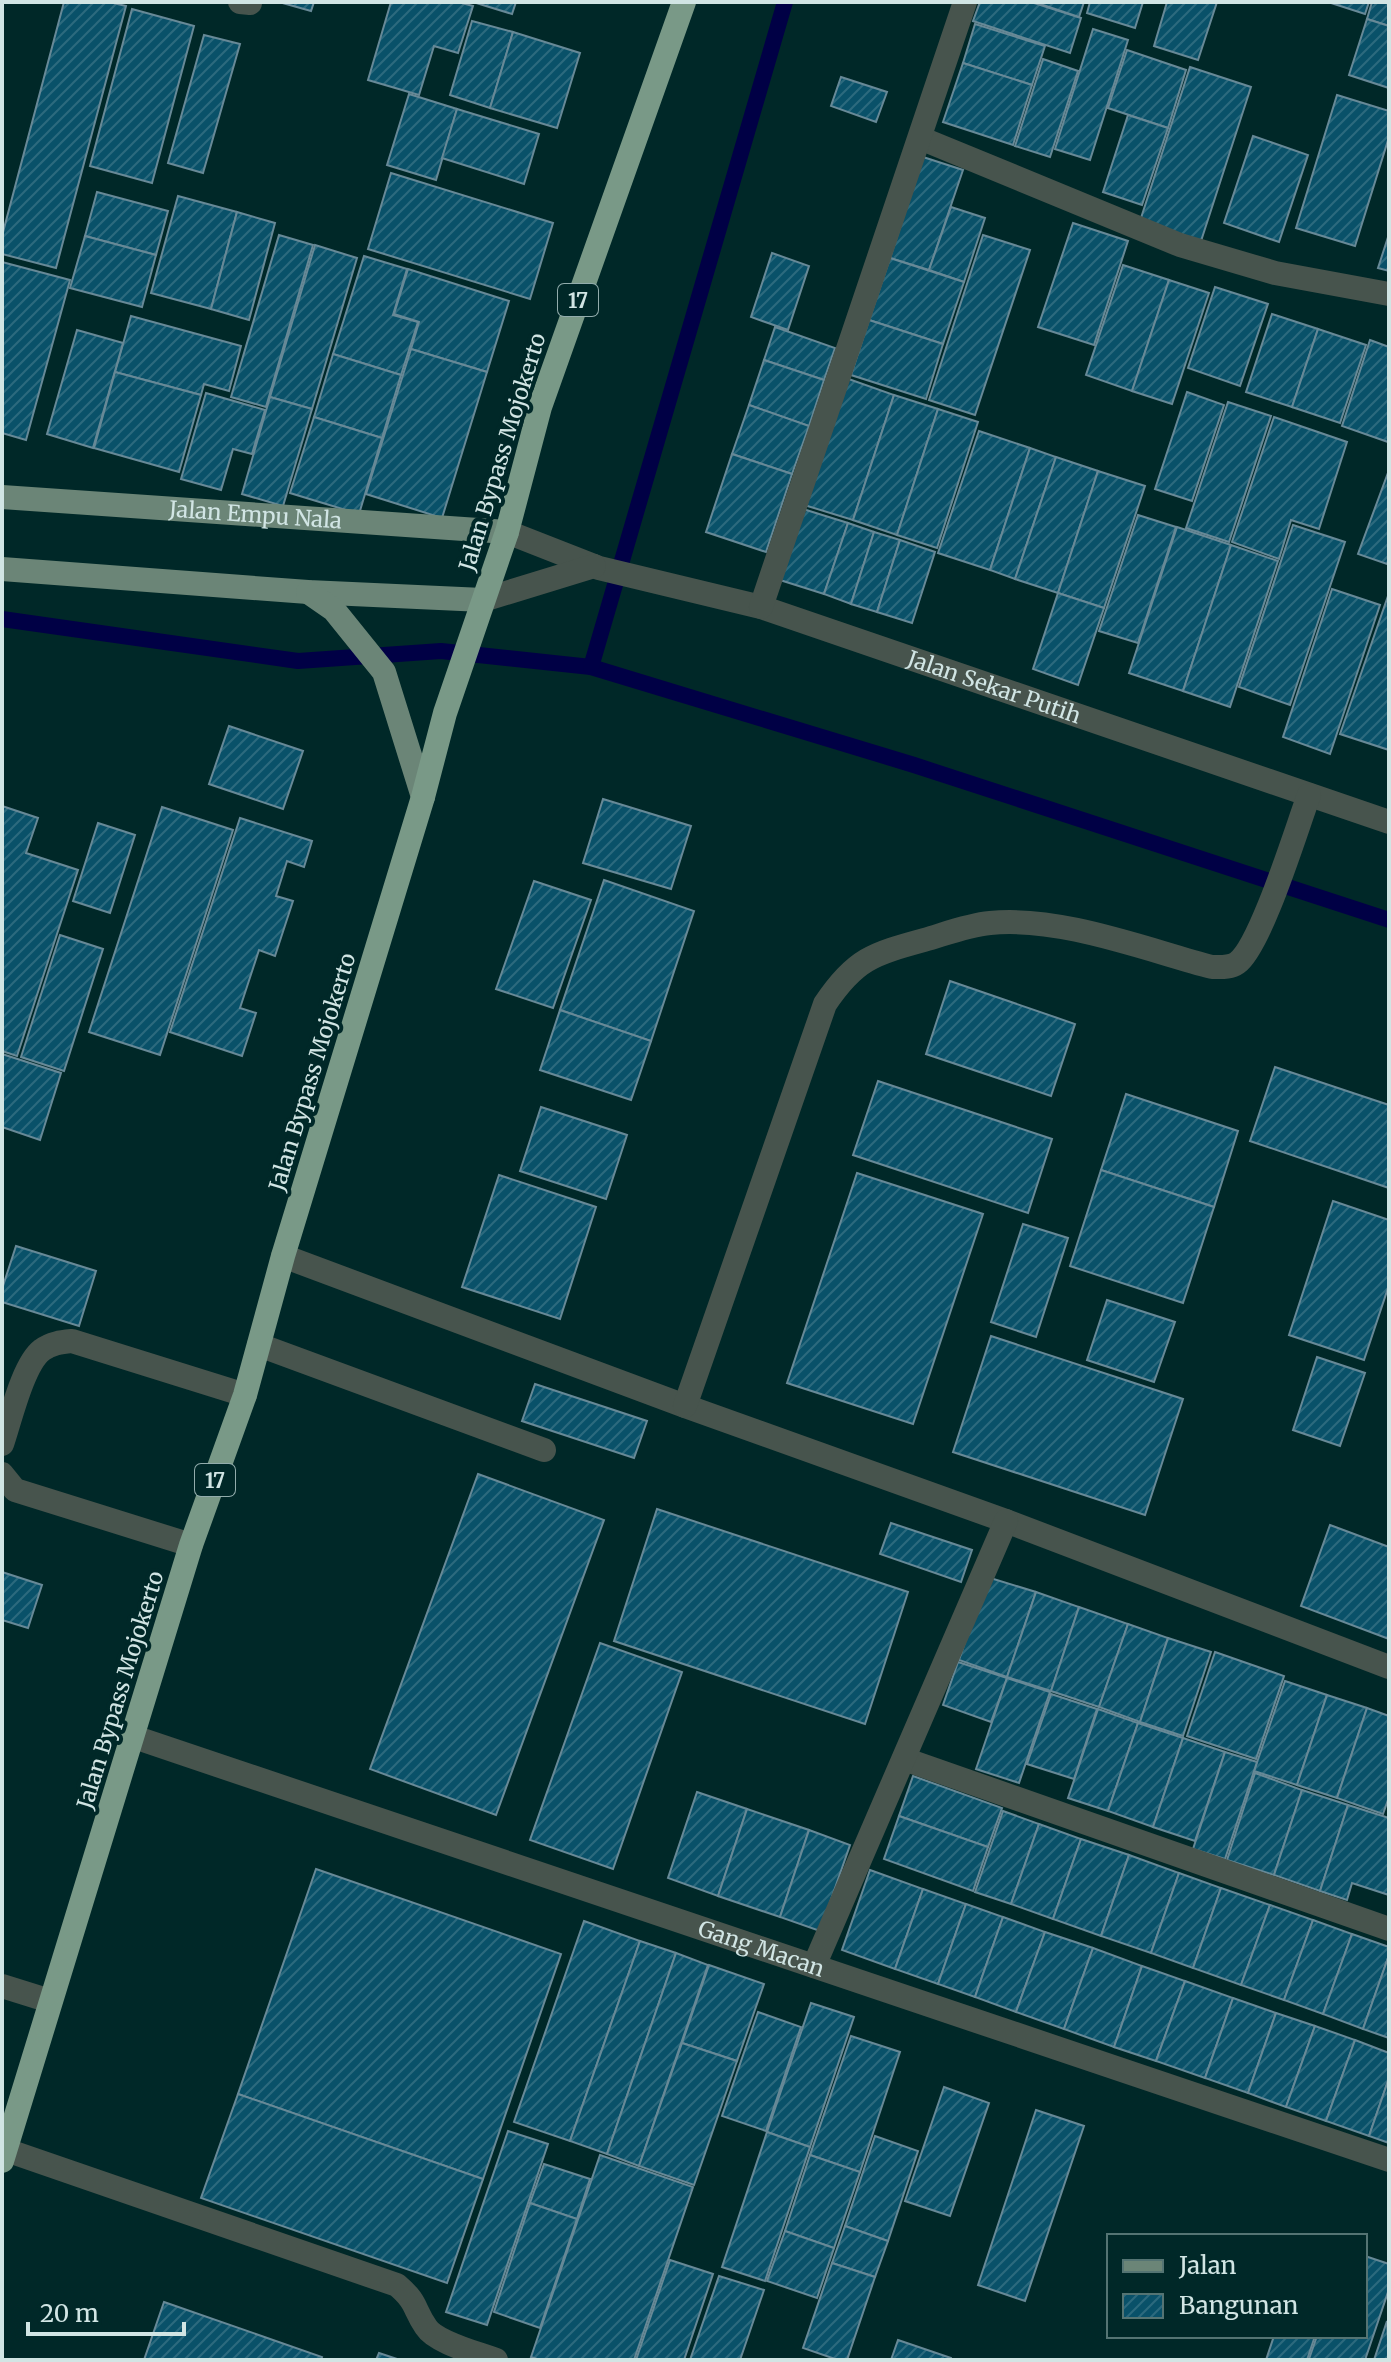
<svg xmlns="http://www.w3.org/2000/svg" width="1391" height="2362" font-family="Merriweather,serif">
<style>
.lines{fill:none;stroke-linecap:round;stroke-linejoin:round}
.stream{stroke:#000045;stroke-width:16}
.building{fill:url(#building-hatch);stroke:#678997;stroke-width:2}
.minor{stroke:#47544d;stroke-width:24}
.major{stroke:#6b8577;stroke-width:24}
.highway{stroke:#799987;stroke-width:24}
.labels{text-anchor:middle;dominant-baseline:central;stroke-width:8;stroke-linejoin:round;paint-order:stroke}
.shield{fill:#002828;stroke:#92acac;stroke-width:2}
.shield-label{font-size:20px;font-weight:bold;fill:#d1e5e4}
.street-label{font-size:22px;fill:#d1e5e4;stroke:#002828}
</style>
<defs>
<pattern id="building-hatch" width="6" height="6" patternUnits="userSpaceOnUse" patternTransform="scale(2)"><rect width="6" height="6" fill="#095169"/><path d="M-1 1l2-2M0 6l6-6M5 7l2-2" fill="none" stroke="#2c6a7e"/></pattern>
</defs>
<rect width="100%" height="100%" fill="#002828"/>
<g class="lines">
<g class="stream">
<path d="M2,619L298,661L441,651L591,667L914,765L1389,920"/>
<path d="M591,667L785,2"/>
</g>
</g>
<g class="building">
<path d="M64,2H109L126,6L56,268L2,254V236Z"/>
<path d="M279,2H314L311,11Z"/>
<path d="M391,2H458L473,6L458,53L434,46L419,95L368,80Z"/>
<path d="M473,2H516L512,14Z"/>
<path d="M980,2H1031L1081,18L1070,53L973,21Z"/>
<path d="M1034,2H1084L1079,17Z"/>
<path d="M1090,2H1143L1135,28L1087,13Z"/>
<path d="M1167,2H1217L1198,60L1154,46Z"/>
<path d="M1328,2H1369L1365,14Z"/>
<path d="M1372,2H1389V26L1367,19Z"/>
<path d="M132,9L194,26L152,183L90,166Z"/>
<path d="M1367,19L1389,26V88L1349,75Z"/>
<path d="M472,21L513,32L490,108L450,95Z"/>
<path d="M975,24L1045,46L1032,85L963,63Z"/>
<path d="M1093,29L1128,40L1090,160L1055,149Z"/>
<path d="M513,32L580,53L557,128L490,108Z"/>
<path d="M204,35L240,44L203,173L168,163Z"/>
<path d="M1127,50L1186,70L1168,128L1108,108Z"/>
<path d="M1043,59L1078,71L1050,157L1015,146Z"/>
<path d="M963,63L1032,85L1013,145L943,122Z"/>
<path d="M1190,67L1251,87L1201,241L1140,221Z"/>
<path d="M841,77L887,92L876,122L831,106Z"/>
<path d="M409,94L457,109L436,180L387,165Z"/>
<path d="M1337,95L1389,111V137L1355,246L1296,228Z"/>
<path d="M457,109L539,134L524,184L442,158Z"/>
<path d="M1128,115L1168,128L1142,205L1103,192Z"/>
<path d="M1253,136L1308,155L1279,242L1224,223Z"/>
<path d="M923,157L963,170L929,270L890,258Z"/>
<path d="M391,173L553,223L530,299L368,249Z"/>
<path d="M97,192L168,211L156,255L85,236Z"/>
<path d="M178,196L237,212L211,309L151,293Z"/>
<path d="M951,207L985,218L964,282L929,270Z"/>
<path d="M237,212L275,223L249,320L211,309Z"/>
<path d="M1073,223L1128,241L1094,345L1038,327Z"/>
<path d="M1389,234V271L1378,268Z"/>
<path d="M279,235L313,245L266,407L231,397Z"/>
<path d="M983,235L1030,250L975,415L929,400Z"/>
<path d="M85,236L156,255L142,307L70,288Z"/>
<path d="M315,245L357,258L312,409L270,397Z"/>
<path d="M772,253L809,266L788,330L751,317Z"/>
<path d="M364,256L407,269L393,315L418,322L401,375L333,354Z"/>
<path d="M890,258L964,282L943,344L869,320Z"/>
<path d="M2,262L70,280L26,440L2,433Z"/>
<path d="M1123,265L1169,280L1132,391L1086,375Z"/>
<path d="M408,269L509,301L487,372L411,349L419,322L394,314Z"/>
<path d="M1169,280L1209,293L1172,404L1132,391Z"/>
<path d="M1215,287L1268,304L1240,386L1188,368Z"/>
<path d="M1272,314L1318,329L1292,407L1246,392Z"/>
<path d="M131,316L241,346L229,391L204,384L201,395L115,372Z"/>
<path d="M869,320L943,344L926,399L851,375Z"/>
<path d="M775,327L835,348L824,380L764,360Z"/>
<path d="M1318,329L1366,345L1340,423L1292,407Z"/>
<path d="M77,330L123,343L93,448L47,434Z"/>
<path d="M1370,340L1389,347L1388,442L1342,426Z"/>
<path d="M411,349L487,372L442,518L366,494Z"/>
<path d="M333,354L401,375L382,438L314,417Z"/>
<path d="M764,360L824,380L809,426L749,405Z"/>
<path d="M115,372L201,395L179,472L94,448Z"/>
<path d="M843,377L894,395L853,520L801,504Z"/>
<path d="M1187,392L1224,405L1192,501L1155,489Z"/>
<path d="M206,393L265,410L252,454L233,449L221,490L181,479Z"/>
<path d="M894,395L938,409L897,535L853,520Z"/>
<path d="M270,397L312,409L283,506L242,494Z"/>
<path d="M1228,402L1271,416L1229,542L1186,528Z"/>
<path d="M749,405L809,426L792,474L732,454Z"/>
<path d="M938,409L978,422L937,548L897,535Z"/>
<path d="M314,417L382,438L359,514L290,493Z"/>
<path d="M1274,417L1347,442L1319,529L1291,520L1279,559L1232,542Z"/>
<path d="M979,431L1030,448L990,570L938,553Z"/>
<path d="M1030,448L1056,457L1015,579L990,570Z"/>
<path d="M732,454L792,474L766,552L706,532Z"/>
<path d="M1056,457L1098,471L1058,593L1015,579Z"/>
<path d="M1389,470V558L1387,564L1358,554Z"/>
<path d="M1098,471L1145,486L1104,608L1058,593Z"/>
<path d="M803,509L848,523L824,594L780,580Z"/>
<path d="M1138,515L1176,527L1138,643L1099,631Z"/>
<path d="M848,523L874,532L851,604L824,594Z"/>
<path d="M1293,525L1345,542L1290,705L1239,687Z"/>
<path d="M1177,527L1231,545L1183,691L1129,673Z"/>
<path d="M874,532L900,540L877,612L851,604Z"/>
<path d="M900,540L935,552L912,623L877,612Z"/>
<path d="M1231,545L1278,561L1230,707L1183,691Z"/>
<path d="M1332,589L1380,605L1330,754L1283,737Z"/>
<path d="M1058,593L1104,608L1078,685L1033,669Z"/>
<path d="M1388,596H1389V750L1340,734Z"/>
<path d="M229,726L303,751L283,809L209,784Z"/>
<path d="M603,799L691,826L671,889L583,863Z"/>
<path d="M2,806L38,818L26,853L78,870L17,1056L2,1051Z"/>
<path d="M162,807L233,830L160,1055L89,1032Z"/>
<path d="M240,818L312,841L304,867L287,861L276,896L293,901L275,956L259,950L240,1008L256,1013L242,1056L170,1032Z"/>
<path d="M98,823L135,835L110,913L73,901Z"/>
<path d="M604,880L694,911L651,1041L560,1010Z"/>
<path d="M534,881L591,900L553,1008L496,989Z"/>
<path d="M60,935L103,949L64,1071L21,1057Z"/>
<path d="M950,981L1075,1024L1051,1096L926,1054Z"/>
<path d="M560,1010L651,1041L631,1100L540,1070Z"/>
<path d="M2,1054L61,1073L40,1140L2,1127Z"/>
<path d="M1275,1067L1389,1105V1188L1250,1141Z"/>
<path d="M878,1081L1052,1139L1028,1213L853,1155Z"/>
<path d="M1126,1094L1238,1131L1214,1207L1101,1170Z"/>
<path d="M541,1107L627,1135L606,1199L520,1171Z"/>
<path d="M1101,1170L1214,1207L1183,1303L1070,1266Z"/>
<path d="M857,1173L983,1214L913,1424L787,1383Z"/>
<path d="M499,1175L596,1207L560,1319L462,1287Z"/>
<path d="M1333,1201L1389,1220V1285L1364,1360L1289,1335Z"/>
<path d="M1023,1224L1068,1238L1036,1337L991,1322Z"/>
<path d="M16,1246L96,1271L79,1326L2,1302V1289Z"/>
<path d="M1107,1300L1175,1322L1154,1382L1087,1360Z"/>
<path d="M991,1336L1183,1399L1145,1515L953,1452Z"/>
<path d="M1317,1357L1365,1373L1340,1446L1293,1430Z"/>
<path d="M535,1384L647,1421L634,1458L522,1421Z"/>
<path d="M478,1474L604,1520L496,1815L370,1769Z"/>
<path d="M657,1509L908,1592L865,1724L614,1641Z"/>
<path d="M891,1523L972,1550L961,1582L880,1554Z"/>
<path d="M1330,1525L1389,1547V1639L1301,1606Z"/>
<path d="M2,1572L42,1585L28,1628L2,1620Z"/>
<path d="M987,1577L1036,1592L1007,1677L959,1660Z"/>
<path d="M1036,1592L1079,1607L1051,1691L1007,1677Z"/>
<path d="M1079,1607L1128,1624L1099,1707L1051,1691Z"/>
<path d="M1128,1624L1168,1638L1140,1722L1099,1707Z"/>
<path d="M1168,1638L1211,1652L1183,1736L1140,1722Z"/>
<path d="M600,1643L682,1672L613,1869L530,1840Z"/>
<path d="M1215,1652L1284,1676L1256,1759L1187,1736Z"/>
<path d="M958,1662L1007,1678L991,1722L943,1705Z"/>
<path d="M1007,1678L1050,1692L1019,1783L976,1769Z"/>
<path d="M1285,1681L1327,1695L1297,1785L1254,1771Z"/>
<path d="M1051,1694L1097,1709L1074,1779L1027,1764Z"/>
<path d="M1327,1695L1367,1708L1337,1798L1297,1785Z"/>
<path d="M1367,1708L1389,1716V1797L1383,1814L1337,1798Z"/>
<path d="M1098,1709L1138,1723L1108,1811L1068,1798Z"/>
<path d="M1138,1723L1183,1738L1153,1827L1108,1811Z"/>
<path d="M1183,1738L1225,1752L1195,1841L1153,1827Z"/>
<path d="M1225,1752L1257,1762L1225,1859L1193,1849Z"/>
<path d="M1255,1773L1302,1790L1274,1875L1227,1860Z"/>
<path d="M913,1776L1002,1808L988,1847L899,1816Z"/>
<path d="M1302,1790L1348,1805L1320,1891L1274,1875Z"/>
<path d="M697,1792L747,1809L718,1896L668,1878Z"/>
<path d="M1348,1805L1389,1818V1895L1352,1883L1347,1900L1320,1891Z"/>
<path d="M747,1809L809,1830L780,1917L718,1896Z"/>
<path d="M1003,1811L1039,1824L1011,1904L975,1892Z"/>
<path d="M899,1816L988,1847L973,1891L884,1859Z"/>
<path d="M1039,1824L1081,1839L1053,1919L1011,1904Z"/>
<path d="M809,1830L850,1845L820,1931L780,1917Z"/>
<path d="M1081,1839L1129,1855L1101,1936L1053,1919Z"/>
<path d="M1129,1855L1179,1873L1151,1953L1101,1936Z"/>
<path d="M316,1869L561,1954L483,2179L238,2094Z"/>
<path d="M870,1870L923,1889L895,1969L842,1950Z"/>
<path d="M1179,1873L1221,1888L1193,1968L1151,1953Z"/>
<path d="M1221,1888L1270,1905L1241,1985L1193,1968Z"/>
<path d="M923,1889L966,1904L938,1984L895,1969Z"/>
<path d="M966,1904L1003,1917L975,1997L938,1984Z"/>
<path d="M1270,1905L1313,1920L1284,2000L1241,1985Z"/>
<path d="M1003,1917L1045,1932L1016,2012L975,1997Z"/>
<path d="M1313,1920L1352,1934L1323,2014L1284,2000Z"/>
<path d="M584,1921L640,1941L570,2141L514,2122Z"/>
<path d="M1045,1932L1093,1948L1064,2029L1016,2012Z"/>
<path d="M1352,1934L1389,1947V1955L1363,2029L1323,2014Z"/>
<path d="M640,1941L676,1953L607,2154L570,2141Z"/>
<path d="M1093,1948L1142,1966L1114,2047L1064,2029Z"/>
<path d="M676,1953L708,1965L639,2166L607,2154Z"/>
<path d="M1389,1955V2038L1363,2029Z"/>
<path d="M709,1965L764,1984L737,2061L682,2043Z"/>
<path d="M1142,1966L1185,1981L1156,2061L1114,2047Z"/>
<path d="M1185,1981L1233,1998L1205,2078L1156,2061Z"/>
<path d="M1233,1998L1276,2013L1248,2093L1205,2078Z"/>
<path d="M811,2003L854,2017L810,2147L767,2132Z"/>
<path d="M758,2012L801,2027L766,2131L722,2116Z"/>
<path d="M1276,2013L1315,2026L1286,2107L1248,2093Z"/>
<path d="M1315,2026L1355,2040L1326,2121L1286,2107Z"/>
<path d="M851,2036L900,2052L860,2172L810,2155Z"/>
<path d="M1355,2040L1389,2053V2078L1369,2136L1326,2121Z"/>
<path d="M682,2043L737,2061L694,2185L639,2166Z"/>
<path d="M1389,2078V2143L1369,2136Z"/>
<path d="M944,2087L989,2103L950,2216L905,2201Z"/>
<path d="M238,2094L483,2179L447,2283L201,2198Z"/>
<path d="M1036,2110L1084,2126L1025,2301L978,2285Z"/>
<path d="M508,2131L548,2144L487,2325L446,2312Z"/>
<path d="M767,2132L810,2147L765,2281L722,2267Z"/>
<path d="M875,2136L918,2151L888,2241L845,2226Z"/>
<path d="M600,2155L693,2187L634,2360H540L531,2357Z"/>
<path d="M810,2155L860,2172L834,2248L785,2231Z"/>
<path d="M544,2164L590,2179L577,2219L530,2203Z"/>
<path d="M530,2203L577,2219L540,2328L494,2312Z"/>
<path d="M845,2226L888,2241L875,2277L832,2263Z"/>
<path d="M785,2231L834,2248L817,2298L767,2281Z"/>
<path d="M1365,2256L1389,2264V2289L1365,2360L1309,2359L1317,2336H1365Z"/>
<path d="M670,2260L713,2274L684,2360H636Z"/>
<path d="M832,2263L875,2277L847,2360H838L803,2348Z"/>
<path d="M719,2276L764,2290L740,2360H690Z"/>
<path d="M164,2302L322,2357L321,2360H144Z"/>
<path d="M1387,2321L1389,2360H1374Z"/>
<path d="M1274,2336H1315L1307,2360H1266Z"/>
<path d="M898,2340L951,2358V2360H891Z"/>
<path d="M379,2353L400,2360H376Z"/>
</g>
<g class="lines">
<g class="minor">
<path d="M240,2L250,3"/>
<path d="M920,138L1180,245L1275,273L1389,294"/>
<path id="s1" d="M507,532L599,568L761,607L1389,822"/>
<path d="M483,600L594,566"/>
<path d="M761,607L965,2"/>
<path d="M283,1256L685,1406L1006,1521L1389,1667"/>
<path d="M259,1345L544,1450"/>
<path d="M685,1406L825,1004C855,959 873,954 924,940C945,934 968,925 990,923C1060,916 1144,949 1212,967C1221,967 1230,968 1237,963C1261,946 1297,827 1309,795"/>
<path d="M2,1444C10,1421 23,1364 42,1350C51,1343 62,1342 72,1341L245,1395"/>
<path d="M2,1474L15,1490L191,1545"/>
<path id="s2" d="M134,1737L1389,2160"/>
<path d="M904,1759L1389,1929"/>
<path d="M814,1966L1006,1521"/>
<path d="M2,1986L50,2001"/>
<path d="M6,2150L397,2285C418,2303 413,2308 426,2327C436,2343 478,2353 496,2360"/>
</g>
<g class="major">
<path id="s3" d="M2,497L507,532"/>
<path d="M2,569L308,592L483,600"/>
<path d="M308,592L334,610L384,672L423,797"/>
</g>
<path class="highway" d="M2,2161L191,1545L245,1395L283,1256L423,797L445,713L507,532L540,407L684,2"/>
</g>
<g class="labels">
<g class="shield">
<rect x="558" y="284" width="40" height="32" rx="6"/>
<rect x="195" y="1464" width="40" height="32" rx="6"/>
</g>
<g class="shield-label">
<text x="578" y="300">17</text>
<text x="215" y="1480">17</text>
</g>
<g class="street-label">
<text transform="translate(502 452) rotate(-73)">Jalan Bypass Mojokerto</text>
<text stroke="none"><textPath href="#s3" startOffset="254">Jalan Empu Nala</textPath></text>
<text stroke="none"><textPath href="#s1" startOffset="512">Jalan Sekar Putih</textPath></text>
<text transform="translate(312 1072) rotate(-73)">Jalan Bypass Mojokerto</text>
<text transform="translate(120 1690) rotate(-73)">Jalan Bypass Mojokerto</text>
<text stroke="none"><textPath href="#s2" startOffset="662">Gang Macan</textPath></text>
</g>
</g>
<rect width="1391" height="2362" fill="none" stroke="#d1e5e4" stroke-width="8"/>
<rect x="1107" y="2234" width="260" height="104" fill="#002828" stroke="#547473" stroke-width="2"/>
<rect x="1123" y="2260" width="40" height="12" fill="#6b8577" stroke="#547473" stroke-width="2"/>
<text x="1179" y="2274" font-size="24" fill="#d1e5e4">Jalan</text>
<rect x="1123" y="2294" width="40" height="24" fill="url(#building-hatch)" stroke="#547473" stroke-width="2"/>
<text x="1179" y="2314" font-size="24" fill="#d1e5e4">Bangunan</text>
<path d="M28 2322v12h156v-12" fill="none" stroke="#d1e5e4" stroke-width="4"/>
<text x="40" y="2322" font-size="24" fill="#d1e5e4" stroke="#002828" stroke-width="6" paint-order="stroke">20 m</text>
</svg>
